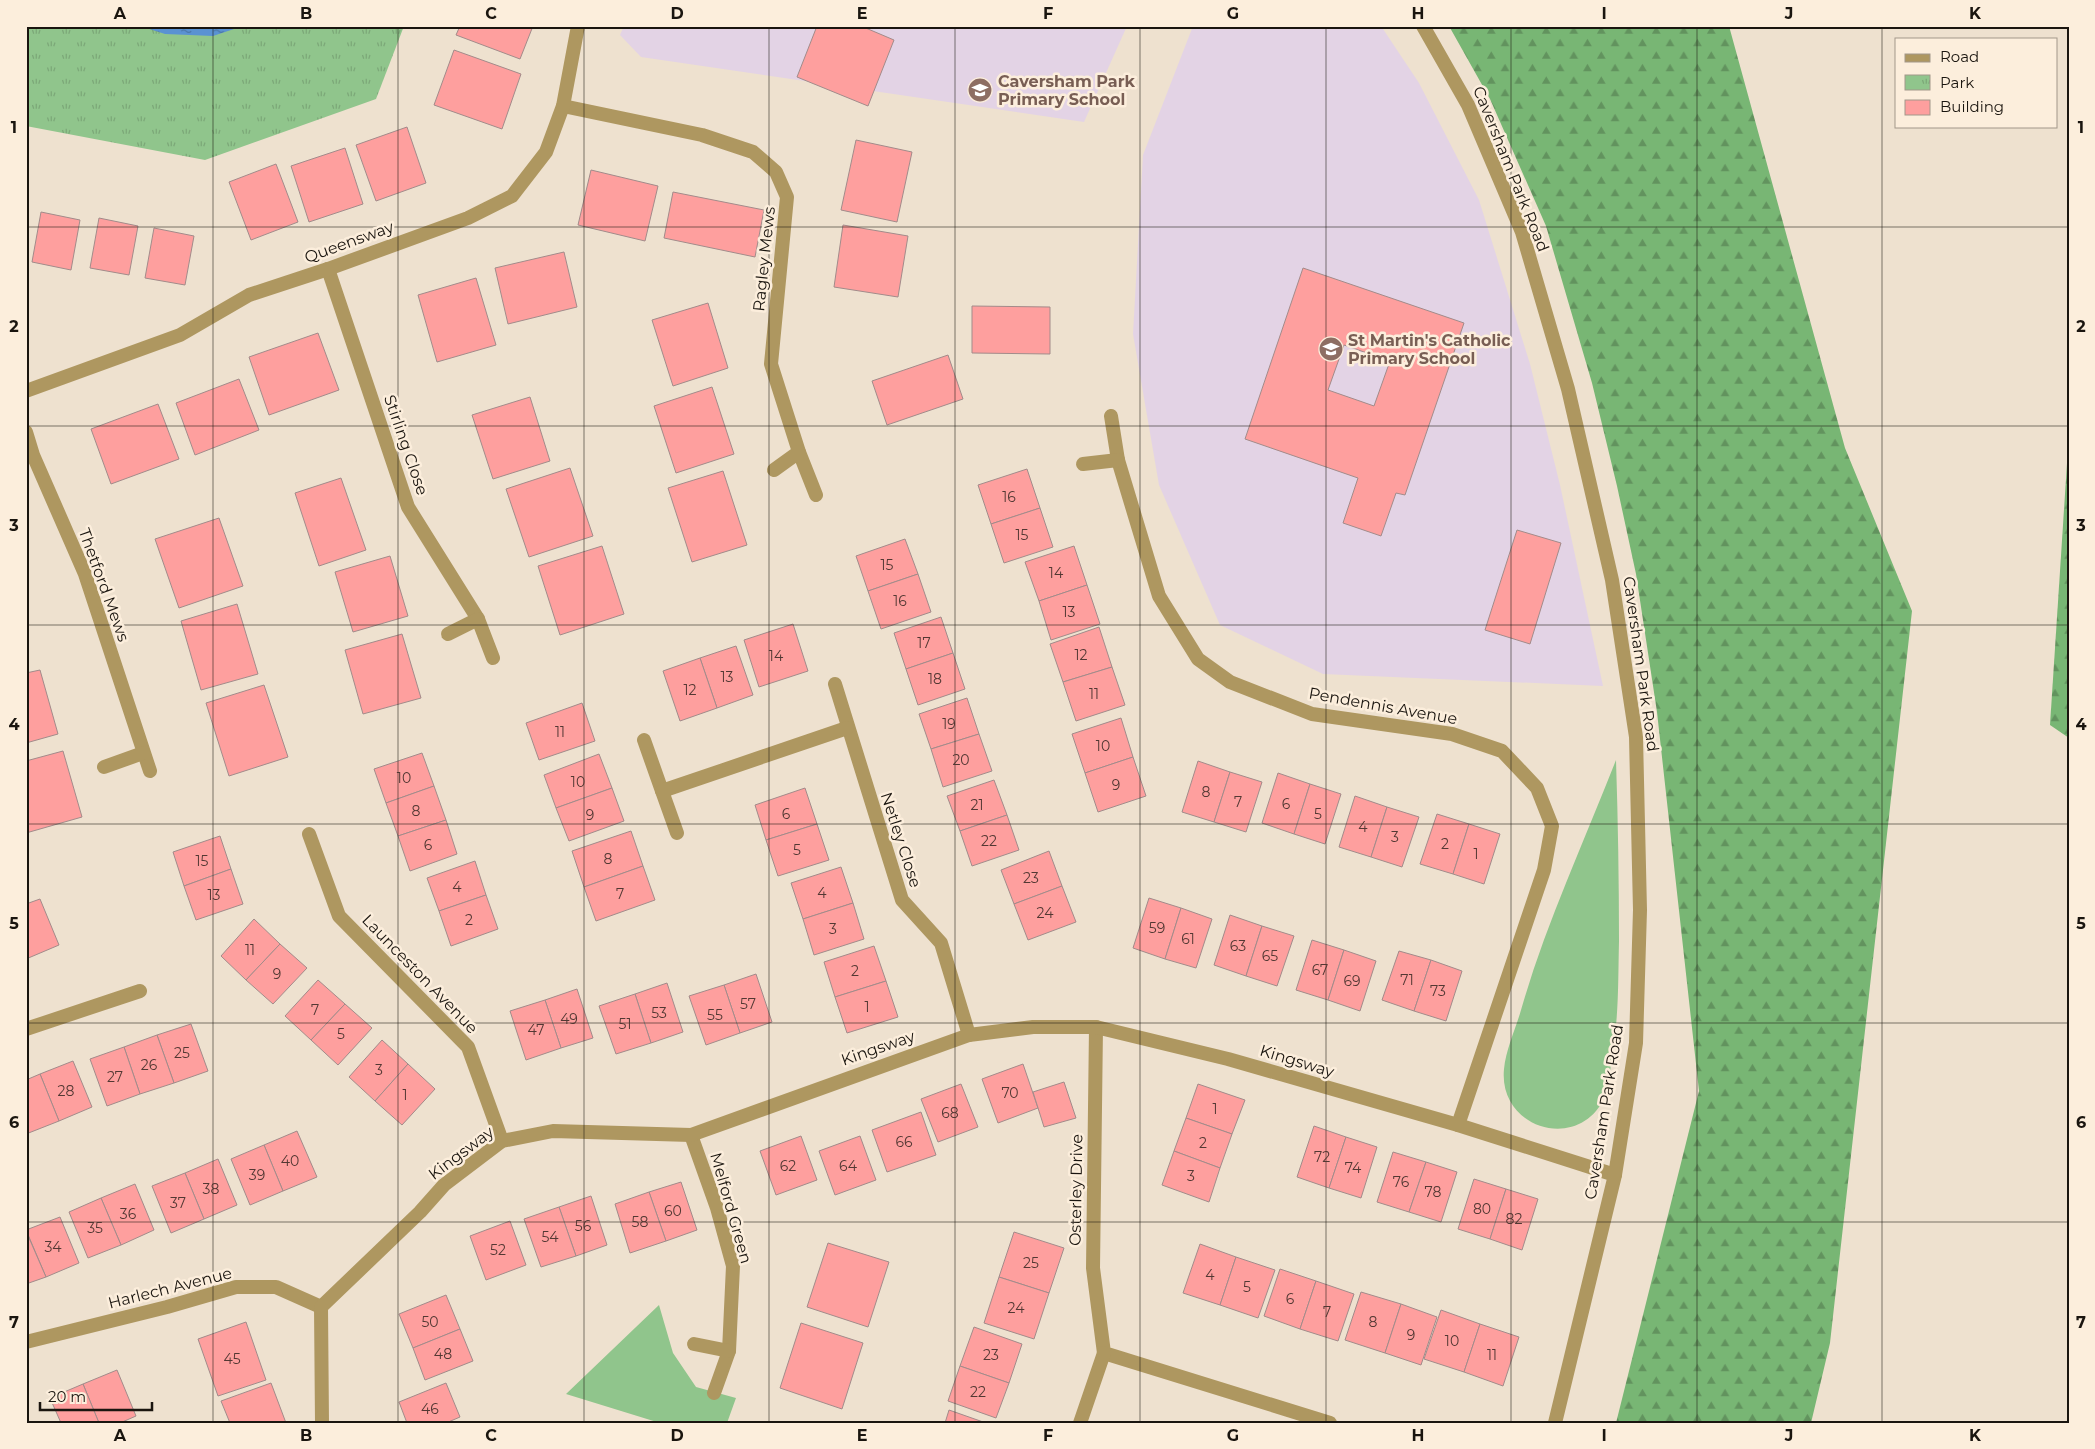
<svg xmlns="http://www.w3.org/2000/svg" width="2095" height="1449" font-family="Montserrat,sans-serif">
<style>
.education{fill:#e3d3e5}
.grass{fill:#90c58c}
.forest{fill:url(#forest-firs)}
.park{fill:url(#park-tufts)}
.water{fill:url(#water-ripples)}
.building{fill:#fe9f9e;stroke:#a28b8a;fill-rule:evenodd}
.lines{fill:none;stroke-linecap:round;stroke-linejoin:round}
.minor{stroke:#ae9760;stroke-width:14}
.tertiary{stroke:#ae9760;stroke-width:14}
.grid{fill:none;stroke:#1a150f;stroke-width:1;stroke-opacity:0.55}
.labels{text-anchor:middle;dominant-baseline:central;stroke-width:5;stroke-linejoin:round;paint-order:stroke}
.number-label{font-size:14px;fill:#533833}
.education-label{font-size:16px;font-weight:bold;fill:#785e54;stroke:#fceedc;text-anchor:start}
.street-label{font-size:16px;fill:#1a150f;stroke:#fceedc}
.neatline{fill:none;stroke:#1a150f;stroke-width:2}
.grid-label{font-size:16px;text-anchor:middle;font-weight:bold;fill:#1a150f}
</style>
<defs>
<pattern id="forest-firs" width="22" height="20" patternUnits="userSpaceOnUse" patternTransform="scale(1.25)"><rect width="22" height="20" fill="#78b674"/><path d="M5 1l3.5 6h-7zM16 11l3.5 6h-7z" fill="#62935e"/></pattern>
<pattern id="park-tufts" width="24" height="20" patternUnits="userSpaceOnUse" patternTransform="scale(1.25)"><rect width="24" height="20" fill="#90c58c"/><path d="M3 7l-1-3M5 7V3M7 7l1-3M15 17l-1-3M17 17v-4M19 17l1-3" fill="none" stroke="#7ca878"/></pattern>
<pattern id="water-ripples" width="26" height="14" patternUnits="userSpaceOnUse" patternTransform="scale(1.25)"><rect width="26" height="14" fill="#5a92d2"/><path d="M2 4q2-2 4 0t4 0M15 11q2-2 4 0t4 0" fill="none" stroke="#4a76a9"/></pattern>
</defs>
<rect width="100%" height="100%" fill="#eee1cf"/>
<g class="education">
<path d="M624,26H1127L1084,122L641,57L620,35Z"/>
<path d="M1193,26H1381L1419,83L1479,200L1530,364L1560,485L1603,686L1323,674L1220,625L1159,485L1133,334L1143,155Z"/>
</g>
<g class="grass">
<path d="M1616,760C1618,821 1619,881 1619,941C1618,981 1619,1016 1612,1056C1610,1068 1610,1084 1605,1096C1581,1153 1498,1130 1504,1069C1506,1049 1516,1028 1521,1010C1545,926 1584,842 1616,760Z"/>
<path d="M659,1305L673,1353L696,1387L736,1398L727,1423H660L566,1394Z"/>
</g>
<g class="forest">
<path d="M1449,26H1729L1845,448L1912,611L1830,1343L1811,1423H1616L1699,1091L1657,712L1636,574L1617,486L1592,383L1546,226L1490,99Z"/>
<path d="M2068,448H2069V738L2050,725Z"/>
</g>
<path class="park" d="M26,26H404L376,99L205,160L26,126Z"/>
<path class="water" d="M140,26H243L213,36L165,34Z"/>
<g class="building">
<path d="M460,26H533L520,59L456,35Z"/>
<path d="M817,26H861L894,40L868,106L797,77Z"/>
<path d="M454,50L521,74L502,129L434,105Z"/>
<path d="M407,127L426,183L376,201L356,145Z"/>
<path d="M856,140L912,152L897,222L841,210Z"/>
<path d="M345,148L363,204L309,222L291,166Z"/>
<path d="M276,164L298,222L251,240L229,182Z"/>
<path d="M591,170L658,186L645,241L578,225Z"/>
<path d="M673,192L764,210L755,257L664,238Z"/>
<path d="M41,212L80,220L71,270L32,262Z"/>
<path d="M99,218L138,226L129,275L90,268Z"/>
<path d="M843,225L908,236L898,297L834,287Z"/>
<path d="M154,228L194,236L185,285L145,278Z"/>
<path d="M564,252L577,307L508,324L495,268Z"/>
<path d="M1303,268L1464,323L1405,495L1396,493L1381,536L1343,523L1358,478L1245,439ZM1344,345L1390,361L1374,406L1328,390Z"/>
<path d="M476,278L496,345L437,362L418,295Z"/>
<path d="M708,303L728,368L673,386L652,320Z"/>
<path d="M972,306L1050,307V354L972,353Z"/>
<path d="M318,333L339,390L269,415L249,357Z"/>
<path d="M948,355L963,399L887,425L872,381Z"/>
<path d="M239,379L259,430L195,455L176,403Z"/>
<path d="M712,387L734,454L676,473L654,406Z"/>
<path d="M530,397L550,461L493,479L472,415Z"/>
<path d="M158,404L179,459L111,484L91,429Z"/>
<path d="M570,468L593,536L529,557L506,489Z"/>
<path d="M1027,469L1040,508L991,524L978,485Z"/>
<path d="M723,471L747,545L692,562L668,488Z"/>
<path d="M341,478L366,550L319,566L295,493Z"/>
<path d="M1040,508L1053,547L1004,563L991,524Z"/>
<path d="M219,518L243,586L179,608L155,539Z"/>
<path d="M1517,530L1561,543L1530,644L1485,630Z"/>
<path d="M905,539L918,574L868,591L856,556Z"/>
<path d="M602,546L624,614L560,635L538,566Z"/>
<path d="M1074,546L1087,585L1039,601L1025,562Z"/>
<path d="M390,556L408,616L353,632L335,572Z"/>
<path d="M918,574L931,612L881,629L868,591Z"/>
<path d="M1087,585L1100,624L1051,640L1039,601Z"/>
<path d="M237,604L258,674L201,690L181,621Z"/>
<path d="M941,617L953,653L906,669L894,633Z"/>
<path d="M793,624L808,671L759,687L744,640Z"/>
<path d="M1099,627L1112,667L1063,682L1050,644Z"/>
<path d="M402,634L421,698L363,714L345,650Z"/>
<path d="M736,646L753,695L717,708L700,658Z"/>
<path d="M953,653L965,689L918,705L906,669Z"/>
<path d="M700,658L717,708L680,721L663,671Z"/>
<path d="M1112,667L1125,705L1076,721L1063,682Z"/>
<path d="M40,670L58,734L26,743V673Z"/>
<path d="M264,685L288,757L229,776L206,703Z"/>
<path d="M967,698L979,734L931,749L919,714Z"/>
<path d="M582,703L595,741L539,760L526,723Z"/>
<path d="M1121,718L1133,757L1085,773L1072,734Z"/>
<path d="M979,734L992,771L943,787L931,749Z"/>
<path d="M63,751L82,817L26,833V761Z"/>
<path d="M422,753L434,786L386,803L374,769Z"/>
<path d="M599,754L612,788L556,808L544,775Z"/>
<path d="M1133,757L1146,796L1098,812L1085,773Z"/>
<path d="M1198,761L1230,772L1214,822L1182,812Z"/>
<path d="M1230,772L1262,782L1246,832L1214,822Z"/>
<path d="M1278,773L1310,784L1294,834L1262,823Z"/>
<path d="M994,780L1007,815L960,831L947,796Z"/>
<path d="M1310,784L1341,794L1325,844L1294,834Z"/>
<path d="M434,786L446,820L398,836L386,803Z"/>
<path d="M612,788L624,821L569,841L556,808Z"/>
<path d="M805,788L817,824L766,840L755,805Z"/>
<path d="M1355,796L1387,807L1371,857L1339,847Z"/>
<path d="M1387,807L1419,817L1402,867L1371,857Z"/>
<path d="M1437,814L1469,824L1453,874L1420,864Z"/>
<path d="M1007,815L1019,850L972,866L960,831Z"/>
<path d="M446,820L457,854L410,871L398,836Z"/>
<path d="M817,824L829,860L778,876L766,840Z"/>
<path d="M1469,824L1500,834L1484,884L1453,874Z"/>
<path d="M631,831L643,866L584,887L572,851Z"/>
<path d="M220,836L231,869L184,886L173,852Z"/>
<path d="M1049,851L1062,886L1014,904L1001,870Z"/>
<path d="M475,861L486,895L439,911L427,878Z"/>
<path d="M643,866L655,900L596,921L584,887Z"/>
<path d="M841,867L853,903L803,919L791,883Z"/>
<path d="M231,869L243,904L196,920L184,886Z"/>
<path d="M1062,886L1076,922L1028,940L1014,904Z"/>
<path d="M486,895L498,929L451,946L439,911Z"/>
<path d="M1149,898L1181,908L1165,959L1133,948Z"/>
<path d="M40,899L59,945L26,959V904Z"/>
<path d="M853,903L864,939L814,955L803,919Z"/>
<path d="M1181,908L1212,919L1196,968L1165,959Z"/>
<path d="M1230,915L1262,926L1246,976L1214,965Z"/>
<path d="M254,919L280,944L246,980L221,956Z"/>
<path d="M1262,926L1294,936L1277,986L1246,976Z"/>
<path d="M1312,940L1344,950L1328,1000L1296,990Z"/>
<path d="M280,944L307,968L273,1004L246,980Z"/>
<path d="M874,946L886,981L835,997L824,962Z"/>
<path d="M1344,950L1376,961L1360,1011L1328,1000Z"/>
<path d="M1399,951L1431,960L1414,1011L1382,1000Z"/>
<path d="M1431,960L1462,971L1446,1021L1414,1011Z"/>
<path d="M756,974L772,1022L740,1033L724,985Z"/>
<path d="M318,980L345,1004L311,1040L285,1016Z"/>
<path d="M886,981L898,1017L847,1033L835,997Z"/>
<path d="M667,983L683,1032L651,1043L635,994Z"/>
<path d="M724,985L740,1033L706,1045L689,996Z"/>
<path d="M577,989L593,1038L561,1048L545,1000Z"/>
<path d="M635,994L651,1043L616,1054L599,1006Z"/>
<path d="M545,1000L561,1048L526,1060L510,1011Z"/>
<path d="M345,1004L372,1028L338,1065L311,1040Z"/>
<path d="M191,1024L208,1071L174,1083L157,1035Z"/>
<path d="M157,1035L174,1083L140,1094L124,1047Z"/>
<path d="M382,1040L408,1064L375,1101L349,1077Z"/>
<path d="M124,1047L140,1094L107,1106L90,1059Z"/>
<path d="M73,1061L92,1107L59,1121L40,1074Z"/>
<path d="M408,1064L435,1089L402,1125L375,1101Z"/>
<path d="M1023,1064L1038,1108L998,1123L982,1079Z"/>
<path d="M40,1074L59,1121L26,1134V1080Z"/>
<path d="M1064,1082L1076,1118L1044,1127L1033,1092Z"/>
<path d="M961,1084L978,1127L938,1142L921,1099Z"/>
<path d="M1198,1084L1245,1100L1232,1134L1186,1118Z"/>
<path d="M921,1112L936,1155L887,1172L872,1130Z"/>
<path d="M1186,1118L1232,1134L1220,1168L1174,1151Z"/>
<path d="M1314,1126L1346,1137L1329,1188L1297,1177Z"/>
<path d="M297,1131L317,1177L283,1191L264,1145Z"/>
<path d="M801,1136L817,1180L776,1195L760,1151Z"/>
<path d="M860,1136L876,1180L835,1195L819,1151Z"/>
<path d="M1346,1137L1377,1147L1361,1198L1329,1188Z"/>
<path d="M264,1145L283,1191L250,1205L231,1159Z"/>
<path d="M1174,1151L1220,1168L1209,1202L1162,1185Z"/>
<path d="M1393,1152L1426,1162L1409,1212L1377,1202Z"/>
<path d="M218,1159L237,1205L204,1219L185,1173Z"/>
<path d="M1426,1162L1457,1172L1441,1222L1409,1212Z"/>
<path d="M185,1173L204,1219L171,1233L152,1186Z"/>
<path d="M1474,1179L1506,1189L1490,1239L1458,1229Z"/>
<path d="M681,1182L697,1230L666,1241L649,1192Z"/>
<path d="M135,1184L154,1230L121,1245L101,1198Z"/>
<path d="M1506,1189L1538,1199L1522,1250L1490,1239Z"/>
<path d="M649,1192L666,1241L630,1253L615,1204Z"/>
<path d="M591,1196L607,1245L576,1256L559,1207Z"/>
<path d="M101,1198L121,1245L88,1258L69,1212Z"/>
<path d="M559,1207L576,1256L541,1267L524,1219Z"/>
<path d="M60,1217L79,1263L46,1277L26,1230Z"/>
<path d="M510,1221L526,1265L486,1280L470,1236Z"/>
<path d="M26,1231L46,1277L26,1284Z"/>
<path d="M1014,1232L1064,1248L1049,1293L999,1277Z"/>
<path d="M828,1243L889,1262L868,1327L807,1307Z"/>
<path d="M1200,1244L1236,1257L1220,1305L1183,1293Z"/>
<path d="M1236,1257L1275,1270L1258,1318L1220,1305Z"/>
<path d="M1280,1269L1316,1281L1300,1329L1264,1316Z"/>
<path d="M999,1277L1049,1293L1034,1339L984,1323Z"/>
<path d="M1316,1281L1354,1294L1338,1341L1300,1329Z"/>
<path d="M1361,1292L1401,1304L1385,1353L1345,1340Z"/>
<path d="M446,1295L460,1329L413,1348L399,1314Z"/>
<path d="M1401,1304L1437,1317L1421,1365L1385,1353Z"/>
<path d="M1441,1310L1480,1324L1464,1372L1424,1359Z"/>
<path d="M246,1322L266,1380L218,1396L198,1339Z"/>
<path d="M801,1323L863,1343L842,1409L780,1388Z"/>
<path d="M1480,1324L1519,1337L1503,1386L1464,1372Z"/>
<path d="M974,1327L1022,1344L1009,1383L960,1366Z"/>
<path d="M460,1329L473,1361L425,1380L413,1348Z"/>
<path d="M960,1366L1009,1383L996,1418L948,1401Z"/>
<path d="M117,1370L136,1416L120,1423H99L83,1384Z"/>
<path d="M271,1383L286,1423H230L221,1401Z"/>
<path d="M446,1383L460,1417L446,1423H407L399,1402Z"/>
<path d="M83,1384L99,1423H61L50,1398Z"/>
<path d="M949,1410L986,1423H945Z"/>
</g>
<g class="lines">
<g class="minor">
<path d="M563,106L702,135L753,152L776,172L787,197L771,364L799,452L816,495"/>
<path d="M328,269L408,507L478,619L493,658"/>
<path d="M26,391L180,335L249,295L328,269L468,218L512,196L546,152L563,106L578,26"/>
<path d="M1111,416L1118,460L1159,596L1198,659L1230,682L1312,714L1452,734L1502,751L1537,788L1552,826L1544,870L1458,1125"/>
<path d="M26,432L33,455L85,574L150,771"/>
<path d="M1083,464L1118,460"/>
<path d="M774,470L799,452"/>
<path d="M448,634L478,619"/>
<path d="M835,684L902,900L941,943L969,1035"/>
<path d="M644,740L662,791"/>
<path d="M104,767L143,753"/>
<path d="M677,833L662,791L847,728"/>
<path d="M309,834L339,916L468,1047L502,1141"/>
<path d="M1096,1027L1093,1268L1104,1353L1330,1423"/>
<path d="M26,1029L140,991"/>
<path d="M691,1135L717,1208L733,1266L729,1351L714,1393"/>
<path d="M26,1342L167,1307L236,1287H276L321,1307"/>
<path d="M694,1344L729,1351"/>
<path d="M322,1423L321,1307L420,1212L444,1185L502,1141L553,1131L691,1135L969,1035L1033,1027H1096L1228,1059L1458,1125L1615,1175"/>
<path d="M1080,1423L1104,1353"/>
</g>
<path class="tertiary" d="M1423,26L1468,105L1522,232L1568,389L1612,580L1636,737L1640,910L1636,1043L1615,1175L1555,1423"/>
</g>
<path class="grid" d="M213,26V1423M398,26V1423M584,26V1423M769,26V1423M955,26V1423M1140,26V1423M1326,26V1423M1511,26V1423M1697,26V1423M1882,26V1423M26,227H2069M26,426H2069M26,625H2069M26,824H2069M26,1023H2069M26,1222H2069"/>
<defs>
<symbol id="school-disc" viewBox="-11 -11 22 22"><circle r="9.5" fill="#8d6e63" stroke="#fceedc"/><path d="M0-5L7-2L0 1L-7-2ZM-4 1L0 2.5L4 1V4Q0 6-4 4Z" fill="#fff"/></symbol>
</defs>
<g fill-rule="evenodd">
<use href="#school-disc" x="966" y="76" width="28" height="28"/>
<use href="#school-disc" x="1317" y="335" width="28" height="28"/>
</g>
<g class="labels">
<g class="number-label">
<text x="1009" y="497">16</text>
<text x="1022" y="535">15</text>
<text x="887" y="565">15</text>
<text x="1056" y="573">14</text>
<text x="900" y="601">16</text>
<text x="1069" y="612">13</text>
<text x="924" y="643">17</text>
<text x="1081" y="655">12</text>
<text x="776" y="656">14</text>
<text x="727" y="677">13</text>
<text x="935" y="679">18</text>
<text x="690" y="690">12</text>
<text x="1094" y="694">11</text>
<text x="949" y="724">19</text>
<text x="560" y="732">11</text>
<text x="1103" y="746">10</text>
<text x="961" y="760">20</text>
<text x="404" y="778">10</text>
<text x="578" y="782">10</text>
<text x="1116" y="785">9</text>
<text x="1206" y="792">8</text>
<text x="1238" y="802">7</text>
<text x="1286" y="804">6</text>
<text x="977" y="805">21</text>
<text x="416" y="811">8</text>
<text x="786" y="814">6</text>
<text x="1318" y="814">5</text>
<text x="590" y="815">9</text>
<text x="1363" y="827">4</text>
<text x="1395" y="837">3</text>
<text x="989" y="841">22</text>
<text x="1445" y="844">2</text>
<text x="428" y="845">6</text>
<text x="797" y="850">5</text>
<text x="1476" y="854">1</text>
<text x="608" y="859">8</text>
<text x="202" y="861">15</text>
<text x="1031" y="878">23</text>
<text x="457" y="887">4</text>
<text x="822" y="893">4</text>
<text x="620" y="894">7</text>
<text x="214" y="895">13</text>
<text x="1045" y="913">24</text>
<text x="469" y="920">2</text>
<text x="1157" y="928">59</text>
<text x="833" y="929">3</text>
<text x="1188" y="939">61</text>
<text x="1238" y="946">63</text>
<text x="250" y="950">11</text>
<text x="1270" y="956">65</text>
<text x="1320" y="970">67</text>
<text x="855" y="971">2</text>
<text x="277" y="974">9</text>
<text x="1407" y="980">71</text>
<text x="1352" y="981">69</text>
<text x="1438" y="991">73</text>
<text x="748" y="1004">57</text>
<text x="867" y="1007">1</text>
<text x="315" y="1010">7</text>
<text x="659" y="1013">53</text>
<text x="715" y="1015">55</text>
<text x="569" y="1019">49</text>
<text x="625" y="1024">51</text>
<text x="536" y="1030">47</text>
<text x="341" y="1034">5</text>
<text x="182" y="1053">25</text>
<text x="149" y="1065">26</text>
<text x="379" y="1070">3</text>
<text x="115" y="1077">27</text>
<text x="66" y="1091">28</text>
<text x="1010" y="1093">70</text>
<text x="405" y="1095">1</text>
<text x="1215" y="1109">1</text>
<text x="950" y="1113">68</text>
<text x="904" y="1142">66</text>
<text x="1203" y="1143">2</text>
<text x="1322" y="1157">72</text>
<text x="290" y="1161">40</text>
<text x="788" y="1166">62</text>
<text x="848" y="1166">64</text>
<text x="1353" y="1168">74</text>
<text x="257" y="1175">39</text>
<text x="1191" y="1176">3</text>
<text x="1401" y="1182">76</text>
<text x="211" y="1189">38</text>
<text x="1433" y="1192">78</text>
<text x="178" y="1203">37</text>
<text x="1482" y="1209">80</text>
<text x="673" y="1211">60</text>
<text x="128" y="1214">36</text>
<text x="1514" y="1219">82</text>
<text x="640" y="1222">58</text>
<text x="583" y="1226">56</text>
<text x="95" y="1228">35</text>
<text x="550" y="1237">54</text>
<text x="53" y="1247">34</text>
<text x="498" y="1250">52</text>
<text x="1031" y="1263">25</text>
<text x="1210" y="1275">4</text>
<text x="1247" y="1287">5</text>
<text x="1290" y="1299">6</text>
<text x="1016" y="1308">24</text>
<text x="1327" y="1312">7</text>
<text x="430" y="1322">50</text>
<text x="1373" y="1322">8</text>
<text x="1411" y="1335">9</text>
<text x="1452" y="1341">10</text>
<text x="443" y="1354">48</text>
<text x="991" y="1355">23</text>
<text x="1492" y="1355">11</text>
<text x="232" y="1359">45</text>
<text x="978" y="1392">22</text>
<text x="430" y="1409">46</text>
</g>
<g class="education-label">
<text x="998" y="81">Caversham Park<tspan x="998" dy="18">Primary School</tspan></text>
<text x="1348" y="340">St Martin's Catholic<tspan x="1348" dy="18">Primary School</tspan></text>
</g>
<g class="street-label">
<text transform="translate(1511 169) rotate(68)">Caversham Park Road</text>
<text transform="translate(349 242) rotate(-20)">Queensway</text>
<text transform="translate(764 259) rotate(-84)">Ragley Mews</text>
<text transform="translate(406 445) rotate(71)">Stirling Close</text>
<text transform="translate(104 585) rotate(70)">Thetford Mews</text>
<text transform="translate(1641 664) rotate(82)">Caversham Park Road</text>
<text transform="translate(1383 706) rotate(10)">Pendennis Avenue</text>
<text transform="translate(901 840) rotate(72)">Netley Close</text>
<text transform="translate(420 974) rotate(46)">Launceston Avenue</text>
<text transform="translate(878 1048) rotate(-19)">Kingsway</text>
<text transform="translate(1297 1061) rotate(17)">Kingsway</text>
<text transform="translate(1604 1112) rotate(-81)">Caversham Park Road</text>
<text transform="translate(461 1153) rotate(-37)">Kingsway</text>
<text transform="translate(1076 1190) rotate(-89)">Osterley Drive</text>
<text transform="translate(731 1208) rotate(74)">Melford Green</text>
<text transform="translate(170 1288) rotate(-14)">Harlech Avenue</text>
</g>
</g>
<rect width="2095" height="1449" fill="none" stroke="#fceedc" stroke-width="55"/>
<rect x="1895" y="38" width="162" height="90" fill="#fceedc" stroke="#a2978a"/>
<rect x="1905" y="54" width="25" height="8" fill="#ae9760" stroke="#a2978a"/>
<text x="1940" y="62" font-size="15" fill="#1a150f">Road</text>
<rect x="1905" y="75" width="25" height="15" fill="url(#park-tufts)" stroke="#a2978a"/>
<text x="1940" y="88" font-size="15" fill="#1a150f">Park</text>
<rect x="1905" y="100" width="25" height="15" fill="#fe9f9e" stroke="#a2978a"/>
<text x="1940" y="112" font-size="15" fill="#1a150f">Building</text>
<path d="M40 1402v8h112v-8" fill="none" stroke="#1a150f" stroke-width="2.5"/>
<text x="48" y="1402" font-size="15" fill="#1a150f" stroke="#fceedc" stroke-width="4" paint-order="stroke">20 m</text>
<rect x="28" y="28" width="2040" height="1394" class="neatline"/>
<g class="grid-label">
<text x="120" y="19">A</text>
<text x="306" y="19">B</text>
<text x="491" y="19">C</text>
<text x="677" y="19">D</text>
<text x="862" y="19">E</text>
<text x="1048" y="19">F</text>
<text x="1233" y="19">G</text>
<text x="1418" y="19">H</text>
<text x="1604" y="19">I</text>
<text x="1789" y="19">J</text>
<text x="1975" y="19">K</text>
<text x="14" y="133">1</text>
<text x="2081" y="133">1</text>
<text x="14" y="332">2</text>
<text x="2081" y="332">2</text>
<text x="14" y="531">3</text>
<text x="2081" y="531">3</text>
<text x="14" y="730">4</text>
<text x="2081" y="730">4</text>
<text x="14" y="929">5</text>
<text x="2081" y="929">5</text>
<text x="14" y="1128">6</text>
<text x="2081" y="1128">6</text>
<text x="14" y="1328">7</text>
<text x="2081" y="1328">7</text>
<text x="120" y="1441">A</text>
<text x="306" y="1441">B</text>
<text x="491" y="1441">C</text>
<text x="677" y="1441">D</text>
<text x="862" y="1441">E</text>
<text x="1048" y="1441">F</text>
<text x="1233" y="1441">G</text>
<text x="1418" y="1441">H</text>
<text x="1604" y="1441">I</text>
<text x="1789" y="1441">J</text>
<text x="1975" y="1441">K</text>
</g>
</svg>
